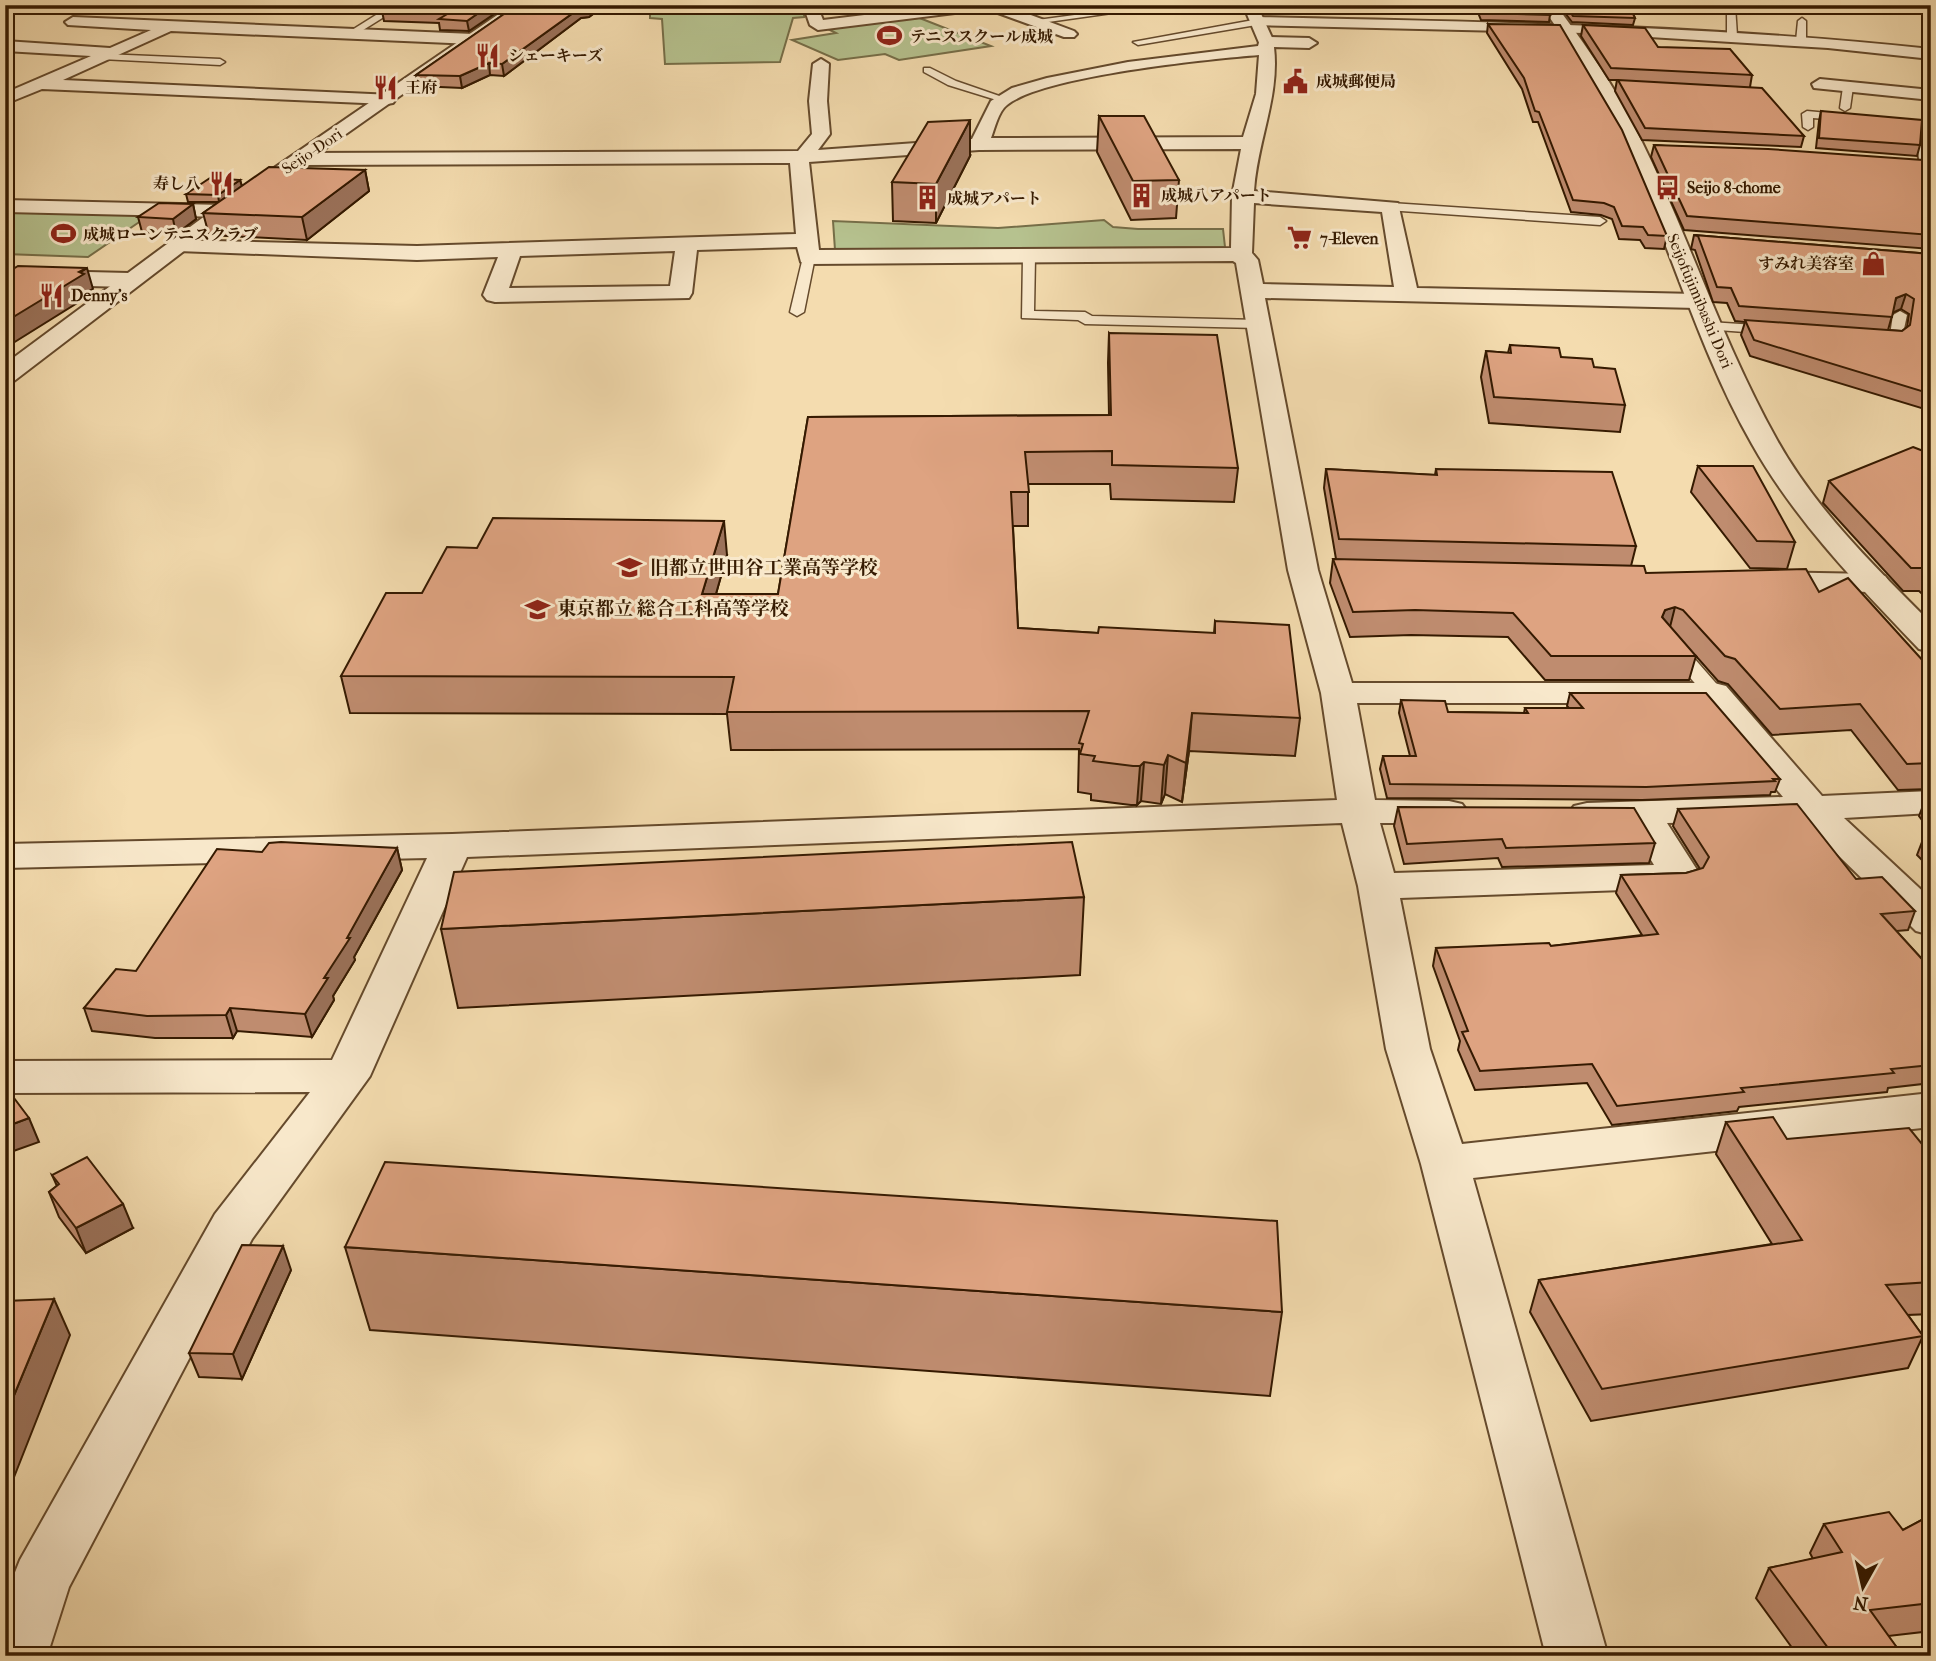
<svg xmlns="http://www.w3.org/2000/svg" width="1936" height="1661" font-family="'IM FELL French Canon','Noto Serif JP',serif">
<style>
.green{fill:#b6c28f;stroke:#766e48;stroke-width:2}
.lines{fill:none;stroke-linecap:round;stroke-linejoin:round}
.service-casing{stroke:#654a2c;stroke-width:3}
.minor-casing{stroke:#654a2c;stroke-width:4}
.tertiary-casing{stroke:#654a2c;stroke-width:4}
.service{fill:#f8e8cb;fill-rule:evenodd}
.minor{fill:#f8e8cb;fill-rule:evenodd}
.tertiary{fill:#f8e8cb;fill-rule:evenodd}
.wall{fill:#bf8c6f;stroke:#351a01;stroke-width:2;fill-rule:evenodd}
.shaded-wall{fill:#9b725a;stroke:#351a01;stroke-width:2}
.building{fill:#dea381;stroke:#351a01;stroke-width:2}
.labels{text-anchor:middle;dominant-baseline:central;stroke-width:6;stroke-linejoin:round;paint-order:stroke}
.far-poi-label{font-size:16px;font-weight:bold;fill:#351a01;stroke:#f8e8cb;text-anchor:start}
.far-street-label{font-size:16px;fill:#351a01;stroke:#f8e8cb}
.poi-label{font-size:19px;font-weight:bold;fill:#351a01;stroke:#f8e8cb;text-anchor:start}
</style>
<rect width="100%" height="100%" fill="#f4dcaf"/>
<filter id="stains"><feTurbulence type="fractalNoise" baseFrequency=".00286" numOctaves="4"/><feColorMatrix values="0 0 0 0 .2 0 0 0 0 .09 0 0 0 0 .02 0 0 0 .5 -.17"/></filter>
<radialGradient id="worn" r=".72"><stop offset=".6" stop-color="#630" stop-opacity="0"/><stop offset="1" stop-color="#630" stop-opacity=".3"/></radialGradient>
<g class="green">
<path d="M804,13V17L793,18L780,62L665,64L662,19L650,18V14Z"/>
<path d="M917,17L991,46L899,60L885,54L838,60L792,40L836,33L828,29Z"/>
<path d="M5,209L151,214L88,257L5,254Z"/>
<path d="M1104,220L1113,227L1138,229H1223L1225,247L835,250L833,221L998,228Z"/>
</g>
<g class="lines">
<defs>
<g id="service">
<path d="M392,5H403L352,37L344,35Z"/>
<path d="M437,5H515L523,8L519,11Z"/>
<path d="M1114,5H1126L1133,10L1034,24L1030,21L1119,9Z"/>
<path d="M1727,5H1735L1737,36L1732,39L1727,36Z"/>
<path d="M1802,18L1806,21V41L1801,44L1796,41L1798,21Z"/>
<path d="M1259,19L1263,22L1262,24L1138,45L1133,42Z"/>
<path d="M104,54L220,59L225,62L220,65L101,59V55Z"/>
<path d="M924,68H930L956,81L1008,99L1003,102L948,85L924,72Z"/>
<path d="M1848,84L1853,87L1850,108L1845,111L1840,108L1843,87Z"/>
<path d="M1807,111L1849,115L1854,118L1849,121L1813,118V127L1808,130L1803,127L1802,114Z"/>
<path d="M1391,203L1600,217L1606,221L1600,225L1387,210V204Z"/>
<path d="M809,253L815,257L804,312L797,316L790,312L803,257Z"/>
<path d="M1029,253L1035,257L1034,311L1085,312L1092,316L1258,320L1265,324L1258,328L1085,324L1078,320L1022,318L1023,257Z"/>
<path d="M1900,311L1907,315L1901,343L1871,341V335H1890L1893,315Z"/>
<path d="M1709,322L1772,326L1779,330L1772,334L1704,329L1702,326Z"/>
<path d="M1672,639L1679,641L1721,689L1724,693L1721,697H1707L1665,649L1662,645Z"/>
</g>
<g id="minor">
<path d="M803,5H817L823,20L947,5H1004L1074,31L1077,34L1074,37H1064L987,9L818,30L810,25Z"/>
<path d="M1921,5H1931V11Z"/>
<path d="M73,17L473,34L481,39L473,44L171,31L63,80L393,95L396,99L393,103L387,104L42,89L5,104V93L91,56L5,51V41L110,48L151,30L68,25L65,22Z"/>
<path d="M1259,17C1484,22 1707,25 1931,49V59L1828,48L1584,33L1254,25L1251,22Z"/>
<path d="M1266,37L1309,38L1317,43L1309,48L1274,47C1280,96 1257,142 1254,191L1398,203L1417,288L1697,294L1705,296L1709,301L1705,306L1697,308L1265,298L1318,570L1352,683H1714L1726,686L1822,796L1931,791V813L1844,818L1931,899V935L1916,931L1802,820L1667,823L1701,876L1695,885L1681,888L1400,898L1430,1049L1462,1144L1931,1093V1127L1473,1178L1608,1656H1546L1421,1164L1386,1049L1358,886L1342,823L467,857L370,1076L252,1239L69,1587L47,1656H5V1597L20,1560L215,1214L310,1092L5,1093V1061L332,1060L427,858L5,868V844L452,834L1337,800L1321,693L1288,570L1236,263L1233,261L809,264L801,262L797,247L697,250L692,293L689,298L495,302L487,300L483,295L498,257L417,260L178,251L170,250L167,245L170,240L417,246L796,234L790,163L300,165L290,159L300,153L798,151L812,134L809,101L813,64L821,59L829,64L827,101L830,134L818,150L972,139L991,101L1012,88L1047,78L1128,62L1258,46L1260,39ZM1259,55L1256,94L1243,137L991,138C995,128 998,112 1007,105C1042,76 1209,59 1259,55ZM1241,149L1232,196L1231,248L819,250L809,162L979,150ZM1254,203L1382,212L1394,287L1263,284L1258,260L1252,253ZM675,251L670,286L509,288L520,256ZM1357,703H1704L1783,797L1587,803L1574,806L1568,814L1574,822L1587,825L1629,824L1654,865L1394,873L1380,823H1449L1462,820L1468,812L1462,804L1449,801L1375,800Z"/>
<path d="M1820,79L1931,90V100L1814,88L1812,84Z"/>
<path d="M1931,118V180L1921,174L1918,151L1922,123Z"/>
<path d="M5,200L224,205L231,207L234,211L231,215L224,217L5,212Z"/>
<path d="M5,270L129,273L137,275L140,280L137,285L129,287L5,284Z"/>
<path d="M1761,572L1874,574L1885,576L1890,583L1885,590L1874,592L1761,590L1750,588L1745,581L1750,574Z"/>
</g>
<g id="tertiary">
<path d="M512,5H529L231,215L14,381L5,384V364L217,207Z"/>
<path d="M1243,5H1257L1274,42L1272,45H1260Z"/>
<path d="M1541,5H1556C1580,38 1604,71 1624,107C1682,214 1717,333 1777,440C1816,510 1875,567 1931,623V652L1919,649C1858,585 1796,522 1752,444C1701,355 1673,254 1631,161C1607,105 1576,55 1541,5Z"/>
</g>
</defs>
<use href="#service" class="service-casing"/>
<use href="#minor" class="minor-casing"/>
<use href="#tertiary" class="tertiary-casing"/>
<use href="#service" class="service"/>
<use href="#minor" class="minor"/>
<use href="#tertiary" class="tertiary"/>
</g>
<g class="wall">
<path d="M517,5H605L589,17L581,18L504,76L490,75L462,88L418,86L416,75Z"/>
<path d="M1475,5H1544L1550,15L1549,22L1481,20Z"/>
<path d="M1559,5H1629L1635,18L1633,25L1572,22Z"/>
<path d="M382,11L497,12L469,31L440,30L439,23L384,21Z"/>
<path d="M1488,24L1667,236L1664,249L1645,248L1640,240L1619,239L1612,219L1601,215L1571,212L1538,122H1533L1522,89L1487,33Z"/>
<path d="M1583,25L1752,75L1750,87L1804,136L1801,147L1642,140L1615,91L1617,80H1609L1581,36Z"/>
<path d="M1821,111L1920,145L1917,156L1816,148L1819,121Z"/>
<path d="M1099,116L1179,180L1176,218L1131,220L1097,152Z"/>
<path d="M1654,145L1931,169V249L1684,230L1651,157Z"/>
<path d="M970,156L936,223L893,221L892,182Z"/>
<path d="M365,170L369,191L307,240L209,235L203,213L219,202H188L186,194L240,180L242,186Z"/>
<path d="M193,204L196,219L176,234L142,232L138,217Z"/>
<path d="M1694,235L1931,254V411L1750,356L1741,335L1745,322L1735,321L1727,303L1713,302L1695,250L1691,249ZM1901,309L1909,314L1907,327L1902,331L1888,330L1893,312Z"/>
<path d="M1109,333L1238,468L1234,502L1111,499L1110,484H1028V526H1013L1018,628L1098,633H1214L1215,621L1300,718L1295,756L1189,751L1182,802L1165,794L1161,804L1141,801L1137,805H1131L1091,800V794L1078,792L1079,749L731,750L727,714L350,713L341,676L422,593L477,548L727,555L716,594H778L808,417L1109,415L1108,363Z"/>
<path d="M1510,345L1561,357L1594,367L1625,405L1620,432L1489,423L1481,377L1486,351L1508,353Z"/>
<path d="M1931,454V602L1919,591H1903L1823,503L1829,481Z"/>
<path d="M1698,466L1795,542L1787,569L1750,568L1691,492Z"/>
<path d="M1326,469L1435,475L1436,469L1636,546L1631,566L1646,573L1819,592L1925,663L1931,664V789L1898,790L1851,730L1772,735L1728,684L1718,681L1696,656L1689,680H1545L1508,637L1411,635L1350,637L1330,583L1333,559H1336L1324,488Z"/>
<path d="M1570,693L1780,779L1775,792H1771L1770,795L1642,800L1387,798L1380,769L1383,756H1410L1399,713L1401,700L1448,712L1524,713L1525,708H1569L1567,706Z"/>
<path d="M1929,790H1931V869L1917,855L1927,829L1928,828L1919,816Z"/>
<path d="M1398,807L1655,843L1649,863L1502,867L1498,858L1404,864L1394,826Z"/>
<path d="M1678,809L1856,879L1915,911L1908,930L1896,931L1931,969V1083L1888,1088L1887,1092L1739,1107L1737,1111L1612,1125L1587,1083L1475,1090L1458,1050L1460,1041L1433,966L1436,948L1551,946L1642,935L1616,893L1621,875L1686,873L1700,869L1673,826Z"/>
<path d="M397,848L402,870L354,957L355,960L333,996L334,1000L312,1037L237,1031L233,1038H155L92,1031L84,1008L136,971L262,852Z"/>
<path d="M1084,897L1080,975L458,1008L441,929Z"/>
<path d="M1726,1122L1787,1139L1931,1155V1314L1908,1315L1923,1336L1908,1368L1591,1421L1530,1312L1539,1280L1772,1244L1716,1154Z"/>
<path d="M52,1175L133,1228L86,1253L59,1217L49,1192L57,1186Z"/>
<path d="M345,1247L1282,1312L1270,1396L370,1330Z"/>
<path d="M291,1270L242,1379L199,1377L189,1353Z"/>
<path d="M1931,1515V1631L1888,1636L1903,1656H1798L1756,1598L1769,1568L1813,1559L1810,1553L1824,1524L1903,1530Z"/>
</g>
<g class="shaded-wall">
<path d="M490,5H496L497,12L469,31L467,21Z"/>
<path d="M590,5H605L589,17L581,18L504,76L502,64L580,8Z"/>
<path d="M489,63L490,75L462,88L460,76Z"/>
<path d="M970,120V156L936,223V184Z"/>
<path d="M365,170L369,191L307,240L302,217Z"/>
<path d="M240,180L242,187L219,202L218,195Z"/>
<path d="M193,204L196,219L176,234L173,219Z"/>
<path d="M87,268L93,289L89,291L90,295L5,348V322Z"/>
<path d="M1906,294L1901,309L1892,313L1896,298Z"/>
<path d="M724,521L727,555L706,629L702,594Z"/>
<path d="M1675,607L1669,631L1662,617L1665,610Z"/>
<path d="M1192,713L1189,751L1182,802L1186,763Z"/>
<path d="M1168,755L1165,794L1161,804L1164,765Z"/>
<path d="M1144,762L1141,801L1137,805L1140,766Z"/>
<path d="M397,848L402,870L354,957L355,960L333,996L334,1000L312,1037L305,1014L324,978Z"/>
<path d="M230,1008L237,1031L233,1038L226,1015Z"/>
<path d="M29,1118L39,1142L5,1154V1127Z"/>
<path d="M123,1204L133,1228L86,1253L76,1228Z"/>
<path d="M283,1246L291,1270L242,1379L233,1354Z"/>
<path d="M54,1299L70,1335L5,1500V1417Z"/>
</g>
<g class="building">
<path d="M391,5H490L467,21L439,19L449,13L382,11Z"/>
<path d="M517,5H590L588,7L580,8L502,64L489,63L460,76L416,75Z"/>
<path d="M1479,5H1544L1550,15L1482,13Z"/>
<path d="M1565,5H1629L1635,18L1573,16Z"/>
<path d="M1488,24L1560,25L1622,130L1667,236L1648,235L1643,227L1622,226L1614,207L1604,203L1573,200L1539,112L1535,111L1524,78Z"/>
<path d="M1583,25L1645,28L1658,47L1730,49L1752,75L1611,68Z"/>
<path d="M1618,80L1762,88L1804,136L1645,128Z"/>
<path d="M1821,111L1922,120L1920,145L1819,138Z"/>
<path d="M1099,116H1144L1179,180L1133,181Z"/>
<path d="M970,120L936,184L892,182L928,122Z"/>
<path d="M1654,145L1768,149L1923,160L1927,168L1931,169V235L1687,216Z"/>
<path d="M269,167L365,170L302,217L203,213Z"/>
<path d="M210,178L240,180L218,195L186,194Z"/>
<path d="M159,203L193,204L173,219L138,217Z"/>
<path d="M1694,235L1931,254V394L1754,340L1745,320L1902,331L1910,325L1914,299L1906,294L1896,298L1892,317L1739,306L1731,288L1717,287L1698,236Z"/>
<path d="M18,266L87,268L79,272L84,274L5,322V274Z"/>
<path d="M1109,333L1217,335L1238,468L1112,465V451L1025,452L1029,492H1011L1018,628L1098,633L1099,627L1215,633V621L1289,625L1300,718L1192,713L1186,763L1168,755L1164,765L1144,762L1140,766H1133L1093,761L1095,756L1080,754L1083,744L1079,743L1089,711L727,712L734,677L341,676L386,593H422L447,547L477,548L493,518L724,521L702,594H778L808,417L1111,415Z"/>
<path d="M1510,345L1559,348L1561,357L1592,359L1594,367L1615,369L1625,405L1494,397L1486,351L1511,353Z"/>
<path d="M1913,447L1931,454V571L1927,568H1911L1829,481Z"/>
<path d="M1698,466H1753L1795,542L1757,541Z"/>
<path d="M1326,469L1437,475L1436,469L1612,472L1636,546L1339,539Z"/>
<path d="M1333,559L1644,566L1646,573L1806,569L1819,592L1848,578L1925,663L1931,664V763L1907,764L1860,704L1780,709L1735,659L1725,656L1683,610L1675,607L1665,610L1662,617L1696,656H1551L1513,613L1415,610L1353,612Z"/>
<path d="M1570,693H1706L1780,779H1773L1775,781L1646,787L1390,784L1383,756H1416L1401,700L1445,701L1448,712L1528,713L1525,708H1583Z"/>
<path d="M1797,804L1856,879L1882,877L1915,911L1881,914L1931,969V1065L1891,1069L1894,1073L1741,1088L1744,1092L1617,1106L1592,1064L1480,1071L1462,1032L1468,1031L1436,948L1549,943L1551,946L1658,934L1621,875L1686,873L1703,868L1709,857L1678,809Z"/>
<path d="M1398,807L1634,808L1655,843L1506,848L1502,839L1407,844Z"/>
<path d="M281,842L397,848L347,938H350L324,978H328L305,1014L230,1008L226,1015L147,1016L84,1008L116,969L136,971L217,849L262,852L269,843Z"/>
<path d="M1072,842L1084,897L441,929L454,872Z"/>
<path d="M5,1086L29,1118L5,1127Z"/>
<path d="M1773,1117L1787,1139L1909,1128L1931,1155V1282L1886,1285L1923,1336L1602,1389L1539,1280L1802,1240L1726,1122Z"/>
<path d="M87,1157L123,1204L76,1228L49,1192L59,1184L52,1175Z"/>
<path d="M385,1162L1277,1221L1282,1312L345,1247Z"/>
<path d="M242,1245L283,1246L233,1354L189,1353Z"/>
<path d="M54,1299L5,1417V1301Z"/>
<path d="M1889,1512L1903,1530L1931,1515V1603L1870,1610L1903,1656H1834L1769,1568L1842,1552L1824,1524Z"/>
</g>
<defs>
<symbol id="stadium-bare" viewBox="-9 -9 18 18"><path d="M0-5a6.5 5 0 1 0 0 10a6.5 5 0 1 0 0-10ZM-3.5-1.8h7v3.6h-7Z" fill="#8f2418" stroke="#f8e8cb" stroke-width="2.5" paint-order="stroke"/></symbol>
<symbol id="restaurant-bare" viewBox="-9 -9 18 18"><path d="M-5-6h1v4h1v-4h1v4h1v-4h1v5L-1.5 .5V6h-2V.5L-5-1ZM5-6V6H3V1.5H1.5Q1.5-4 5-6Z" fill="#8f2418" stroke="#f8e8cb" stroke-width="2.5" paint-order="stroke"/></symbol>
<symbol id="civic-bare" viewBox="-9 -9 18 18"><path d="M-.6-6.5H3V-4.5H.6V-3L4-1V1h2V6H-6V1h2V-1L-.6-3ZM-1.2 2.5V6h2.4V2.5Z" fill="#8f2418" stroke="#f8e8cb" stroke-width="2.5" paint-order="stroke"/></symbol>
<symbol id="bus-bare" viewBox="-9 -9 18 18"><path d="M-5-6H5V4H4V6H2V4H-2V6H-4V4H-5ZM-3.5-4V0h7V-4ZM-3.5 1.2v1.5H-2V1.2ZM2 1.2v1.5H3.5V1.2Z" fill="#8f2418" stroke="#f8e8cb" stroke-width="2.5" paint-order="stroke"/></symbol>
<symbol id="building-bare" viewBox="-9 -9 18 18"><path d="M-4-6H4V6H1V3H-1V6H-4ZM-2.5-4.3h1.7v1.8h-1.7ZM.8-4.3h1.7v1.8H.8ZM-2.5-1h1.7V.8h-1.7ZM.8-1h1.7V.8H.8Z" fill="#8f2418" stroke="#f8e8cb" stroke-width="2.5" paint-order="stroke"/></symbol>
<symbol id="supermarket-bare" viewBox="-9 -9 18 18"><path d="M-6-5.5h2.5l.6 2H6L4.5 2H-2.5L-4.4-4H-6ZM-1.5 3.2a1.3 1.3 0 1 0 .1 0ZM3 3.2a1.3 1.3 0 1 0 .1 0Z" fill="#8f2418" stroke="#f8e8cb" stroke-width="2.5" paint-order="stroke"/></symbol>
<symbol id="shop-bare" viewBox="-9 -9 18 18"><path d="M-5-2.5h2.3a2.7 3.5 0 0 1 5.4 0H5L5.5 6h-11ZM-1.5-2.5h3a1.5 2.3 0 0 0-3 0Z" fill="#8f2418" stroke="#f8e8cb" stroke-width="2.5" paint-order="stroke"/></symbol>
<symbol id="school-bare" viewBox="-9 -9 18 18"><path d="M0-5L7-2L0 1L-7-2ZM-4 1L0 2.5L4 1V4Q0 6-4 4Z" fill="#8f2418" stroke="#f8e8cb" stroke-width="2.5" paint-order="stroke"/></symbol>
</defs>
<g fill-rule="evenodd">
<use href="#stadium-bare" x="872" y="18" width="35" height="35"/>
<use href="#restaurant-bare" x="470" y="38" width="35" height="35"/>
<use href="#civic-bare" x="1278" y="64" width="35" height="35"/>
<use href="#restaurant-bare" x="368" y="70" width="35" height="35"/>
<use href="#restaurant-bare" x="204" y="166" width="35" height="35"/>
<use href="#bus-bare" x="1650" y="170" width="35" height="35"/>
<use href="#building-bare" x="1124" y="178" width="35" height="35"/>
<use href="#building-bare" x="910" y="180" width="35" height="35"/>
<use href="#stadium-bare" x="46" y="216" width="35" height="35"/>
<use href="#supermarket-bare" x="1282" y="220" width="35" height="35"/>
<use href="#shop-bare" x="1856" y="246" width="35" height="35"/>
<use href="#restaurant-bare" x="34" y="278" width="35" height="35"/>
<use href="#school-bare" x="612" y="550" width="35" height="35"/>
<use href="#school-bare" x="520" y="592" width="35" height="35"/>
</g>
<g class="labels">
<g class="far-poi-label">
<text x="910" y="36">テニススクール成城</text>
<text x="508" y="55">シェーキーズ</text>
<text x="1316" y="81">成城郵便局</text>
<text x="405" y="87">王府</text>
<text x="201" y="183" text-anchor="end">寿し八</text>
<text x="1687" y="187">Seijo 8-chome</text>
<text x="1161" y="195">成城八アパート</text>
<text x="947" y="198">成城アパート</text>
<text x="83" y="234">成城ローンテニスクラブ</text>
<text x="1320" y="238">7-Eleven</text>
<text x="1854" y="263" text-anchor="end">すみれ美容室</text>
<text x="71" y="295">Denny's</text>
</g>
<g class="far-street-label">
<text transform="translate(312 151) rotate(-34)">Seijo-Dori</text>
<text transform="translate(1700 301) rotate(67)">Seijofujimibashi Dori</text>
</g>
<g class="poi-label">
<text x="650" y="568">旧都立世田谷工業高等学校</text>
<text x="557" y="609">東京都立 総合工科高等学校</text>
</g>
</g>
<rect width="1936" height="1661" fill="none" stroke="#f4dcaf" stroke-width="28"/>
<rect x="7" y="7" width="1922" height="1647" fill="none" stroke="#351a01" stroke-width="3.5"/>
<rect x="14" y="14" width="1908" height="1633" fill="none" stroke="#351a01" stroke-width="2"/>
<g transform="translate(1863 1587) rotate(188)" stroke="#f8e8cb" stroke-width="5" paint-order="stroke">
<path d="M0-5L12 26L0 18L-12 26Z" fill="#351a01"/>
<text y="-10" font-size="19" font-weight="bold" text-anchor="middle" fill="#351a01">N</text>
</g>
<rect width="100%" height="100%" filter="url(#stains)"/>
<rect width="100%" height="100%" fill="url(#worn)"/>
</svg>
